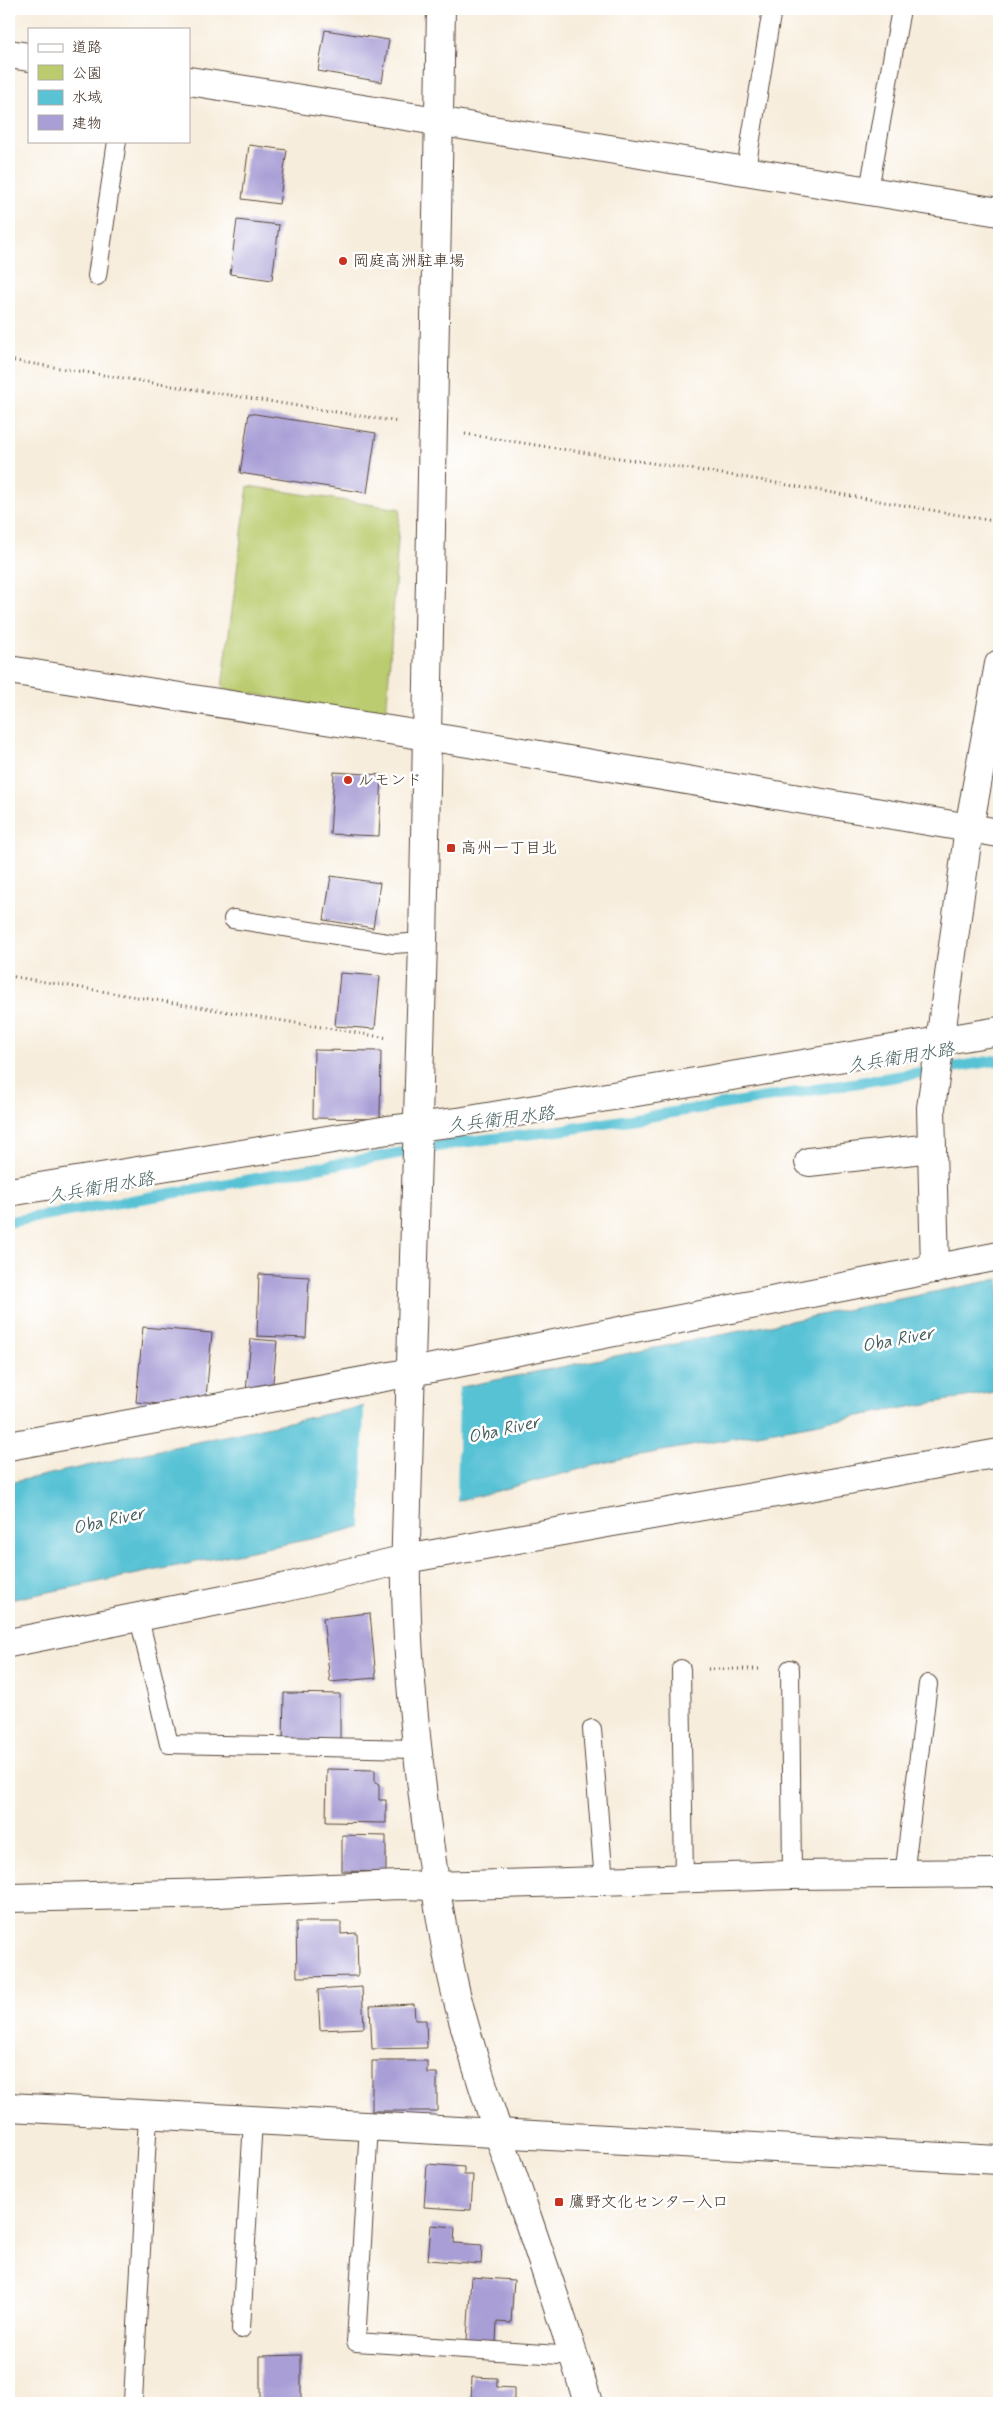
<svg xmlns="http://www.w3.org/2000/svg" width="1008" height="2412" font-family="Mynerve,'Klee One',sans-serif">
<style>
.green{fill:#bbcc6f;stroke:#7b7b46}
.water{fill:#59c2d5;stroke:#4a767a}
.pier{fill:#f7eddc}
.lines{fill:none;stroke-linecap:round;stroke-linejoin:round}
.stream{stroke:#59c2d5;stroke-width:11}
.building{fill:#a99fd6}
.service-casing{stroke:#57473a;stroke-width:20}
.minor-casing{stroke:#57473a;stroke-width:30}
.tertiary-casing{stroke:#57473a;stroke-width:30}
.path{stroke:#57473a;stroke-width:3;stroke-dasharray:1 4;stroke-linecap:butt}
.service{stroke:#fff;stroke-width:18}
.minor{stroke:#fff;stroke-width:28}
.tertiary{stroke:#fff;stroke-width:28}
.poi-dot{fill:#c8321e;stroke:#fff;stroke-width:2}
.labels{text-anchor:middle;dominant-baseline:central;stroke-width:5;stroke-linejoin:round;paint-order:stroke}
.poi-label{font-size:16px;fill:#3b2a1e;stroke:#fff;text-anchor:start}
.water-label{font-size:18px;font-style:italic;fill:#465f5e;stroke:#fff}
</style>
<rect width="100%" height="100%" fill="#fff"/>
<filter id="ink" filterUnits="userSpaceOnUse"><feTurbulence type="fractalNoise" baseFrequency=".02" numOctaves="2"/><feDisplacementMap in="SourceGraphic" scale="10" xChannelSelector="R" yChannelSelector="G"/><feConvolveMatrix kernelMatrix="1 2 1 2 8 2 1 2 1" color-interpolation-filters="sRGB"/></filter>
<filter id="wash" filterUnits="userSpaceOnUse"><feTurbulence type="fractalNoise" baseFrequency=".0096" numOctaves="4" result="noise"/><feDisplacementMap in="SourceGraphic" scale="20" xChannelSelector="R" yChannelSelector="G"/><feGaussianBlur stdDeviation="1.12" result="paint"/><feColorMatrix in="noise" values="0 0 0 0 0 0 0 0 0 0 0 0 0 0 0 0 0 1.4 0 .05"/><feComposite in="paint" operator="in"/></filter>
<g filter="url(#wash)">
<rect width="100%" height="100%" fill="#f7eddc"/>
<path class="green" d="M248,486L400,509L386,719L222,688Z"/>
<path class="water" d="M999,1279V1391L623,1458L320,1537L9,1600V1483L307,1418Z"/>
<path class="pier" d="M459,1385L457,1504L361,1529L364,1404Z"/>
<g class="lines">
<path class="stream" d="M9,1222L457,1143L570,1129L999,1060"/>
</g>
<g id="blocks">
<g class="building">
<path d="M325,30L389,40L382,82L318,71Z"/>
<path d="M249,145L287,150L279,204L242,199Z"/>
<path d="M237,220L279,225L272,280L230,274Z"/>
<path d="M249,413L376,433L367,493L240,473Z"/>
<path d="M334,772L382,775L379,836L330,834Z"/>
<path d="M331,876L380,883L373,928L324,920Z"/>
<path d="M340,973L380,976L375,1029L335,1026Z"/>
<path d="M314,1050L381,1051L380,1119L313,1118Z"/>
<path d="M259,1274L309,1277L306,1338L257,1336Z"/>
<path d="M143,1327L212,1333L205,1408L136,1402Z"/>
<path d="M251,1339L277,1341L272,1392L246,1391Z"/>
<path d="M370,1613L376,1678L330,1682L323,1618Z"/>
<path d="M284,1693L340,1694V1742L283,1741Z"/>
<path d="M327,1769L375,1770V1783L379,1784V1800H386V1823L326,1822Z"/>
<path d="M342,1835L386,1836V1872L342,1871Z"/>
<path d="M296,1922H341V1934L357,1933L358,1976L297,1977Z"/>
<path d="M362,1987L364,2028L320,2030L318,1990Z"/>
<path d="M414,2004L415,2020H426L427,2048L372,2049L370,2006Z"/>
<path d="M372,2061H427V2073H437V2111H372Z"/>
<path d="M427,2164L464,2167V2175H473L471,2210L424,2207Z"/>
<path d="M431,2225L455,2227L454,2243L482,2245L481,2264L428,2260Z"/>
<path d="M471,2277L514,2280L511,2323L497,2322L496,2342L467,2340Z"/>
<path d="M301,2355V2401H260V2356Z"/>
<path d="M472,2377L497,2378V2387L514,2388V2403H471Z"/>
</g>
</g>
</g>
<g filter="url(#ink)">
<use href="#blocks" fill-opacity="0" stroke="#57473a" stroke-width="1"/>
<g class="lines">
<defs>
<g id="service">
<path d="M746,169L772,9"/>
<path d="M869,190L901,9"/>
<path d="M97,276L117,141"/>
<path d="M233,919L394,944L423,942"/>
<path d="M139,1618L169,1744L417,1749"/>
<path d="M681,1669L684,1879"/>
<path d="M790,1669L792,1875"/>
<path d="M592,1729L604,1882"/>
<path d="M904,1875L928,1684"/>
<path d="M369,2126L356,2342L575,2356"/>
<path d="M241,2329L253,2120"/>
<path d="M133,2401L148,2116"/>
</g>
<g id="minor">
<path d="M9,54L29,57"/>
<path d="M189,81L999,212"/>
<path d="M9,670L427,736L999,833"/>
<path d="M809,1162L931,1148"/>
<path d="M9,1192L388,1130L458,1122L999,1031"/>
<path d="M935,1269L931,1108L969,828L999,664"/>
<path d="M9,1446L412,1372L999,1256"/>
<path d="M9,1643L283,1588L406,1559L999,1453"/>
<path d="M9,1898L217,1893L399,1885L435,1886L792,1875L999,1873"/>
<path d="M9,2107L999,2160"/>
</g>
<path id="tertiary" d="M441,9L423,942L406,1539C404,1633 414,1727 426,1820C435,1884 444,1950 461,2013C498,2145 550,2272 588,2403"/>
</defs>
<use href="#service" class="service-casing"/>
<use href="#minor" class="minor-casing"/>
<use href="#tertiary" class="tertiary-casing"/>
<g class="path">
<path d="M9,360L399,422"/>
<path d="M465,434L748,478L999,522"/>
<path d="M9,976L388,1038"/>
<path d="M708,1669H761"/>
<path d="M9,2402L24,2403"/>
</g>
<use href="#service" class="service"/>
<use href="#minor" class="minor"/>
<use href="#tertiary" class="tertiary"/>
</g>
</g>
<g class="poi-dot">
<circle cx="343" cy="261" r="5"/>
<circle cx="348" cy="780" r="5"/>
<rect x="446" y="843" width="10" height="10" rx="2.5"/>
<rect x="554" y="2197" width="10" height="10" rx="2.5"/>
</g>
<g class="labels">
<g class="poi-label">
<text x="353" y="261">岡庭高洲駐車場</text>
<text x="358" y="780">ルモンド</text>
<text x="461" y="848">高州一丁目北</text>
<text x="569" y="2202">鷹野文化センター入口</text>
</g>
<g class="water-label">
<text transform="translate(901 1058) rotate(-9)">久兵衛用水路</text>
<text transform="translate(501 1120) rotate(-7)">久兵衛用水路</text>
<text transform="translate(101 1188) rotate(-10)">久兵衛用水路</text>
<text transform="translate(898 1340) rotate(-11)">Oba River</text>
<text transform="translate(504 1430) rotate(-13)">Oba River</text>
<text transform="translate(109 1521) rotate(-13)">Oba River</text>
</g>
</g>
<rect width="1008" height="2412" fill="none" stroke="#fff" stroke-width="30"/>
<rect x="28" y="28" width="162" height="115" fill="#ffffff" stroke="#b1aaa5"/>
<rect x="38" y="44" width="25" height="8" fill="#ffffff" stroke="#b1aaa5"/>
<text x="72" y="52" font-size="15" fill="#3b2a1e">道路</text>
<rect x="38" y="65" width="25" height="15" fill="#bbcc6f" stroke="#b1aaa5"/>
<text x="72" y="78" font-size="15" fill="#3b2a1e">公園</text>
<rect x="38" y="90" width="25" height="15" fill="#59c2d5" stroke="#b1aaa5"/>
<text x="72" y="102" font-size="15" fill="#3b2a1e">水域</text>
<rect x="38" y="115" width="25" height="15" fill="#a99fd6" stroke="#b1aaa5"/>
<text x="72" y="128" font-size="15" fill="#3b2a1e">建物</text>
</svg>
